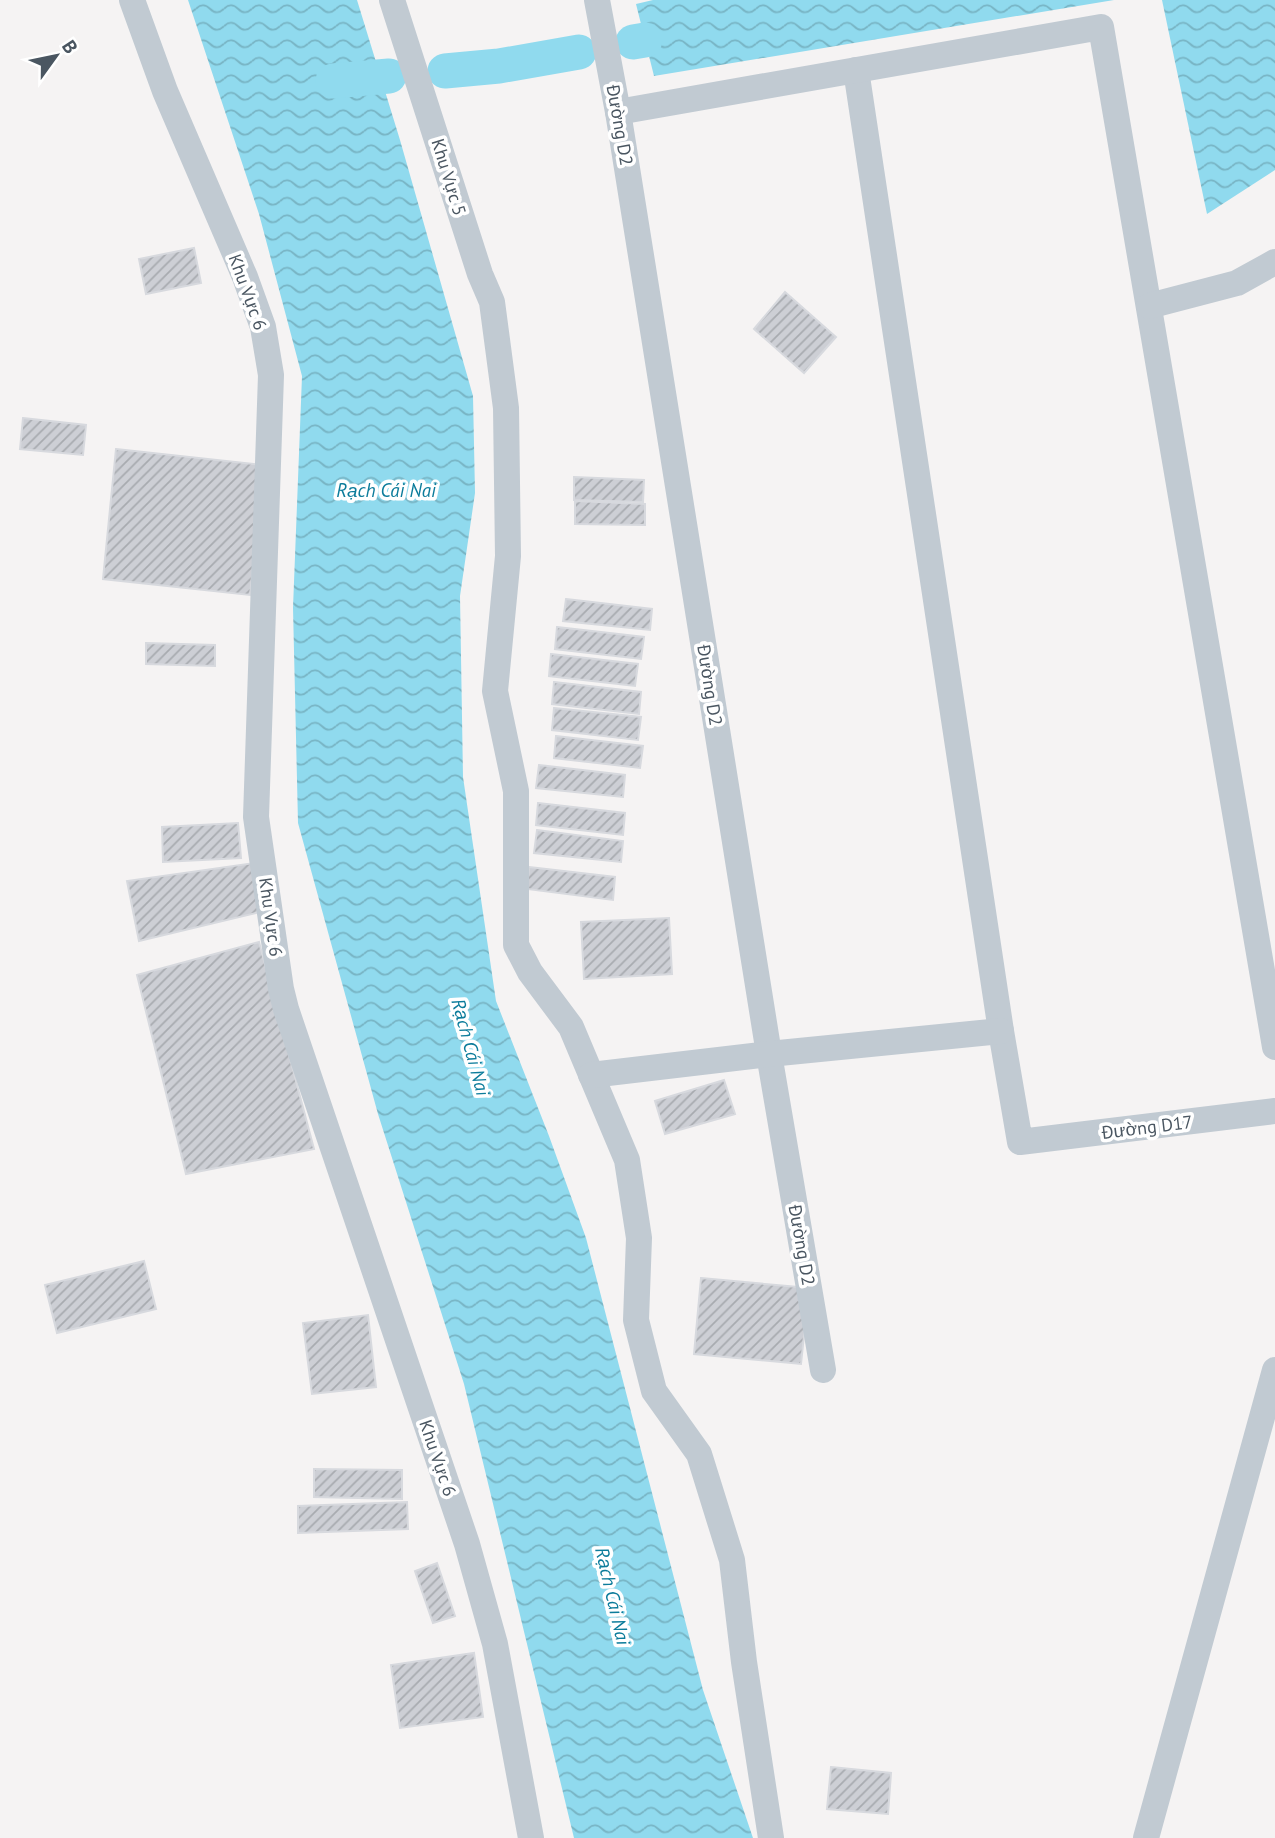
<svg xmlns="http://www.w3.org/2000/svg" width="1275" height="1838" font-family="'PT Sans',sans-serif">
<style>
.water{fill:url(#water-waves)}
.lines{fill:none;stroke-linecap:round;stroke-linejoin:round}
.canal{stroke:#90daee;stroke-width:35}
.building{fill:url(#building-hatch);stroke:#d7d9de;stroke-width:2}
.minor{stroke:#c1cad2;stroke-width:26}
.labels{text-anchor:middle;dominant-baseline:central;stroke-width:7;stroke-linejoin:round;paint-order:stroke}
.street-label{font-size:18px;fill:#4a5661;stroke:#fff}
.water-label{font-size:19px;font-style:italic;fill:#0c7c9b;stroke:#fff}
</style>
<defs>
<pattern id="water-waves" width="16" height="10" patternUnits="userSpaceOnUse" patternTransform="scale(1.75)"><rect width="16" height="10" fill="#90daee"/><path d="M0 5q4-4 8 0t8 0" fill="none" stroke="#78b4c4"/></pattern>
<pattern id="building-hatch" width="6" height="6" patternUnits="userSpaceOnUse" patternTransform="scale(1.75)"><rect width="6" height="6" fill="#cdcfd5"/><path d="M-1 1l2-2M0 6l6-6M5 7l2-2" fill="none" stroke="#a8abb0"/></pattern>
</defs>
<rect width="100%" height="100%" fill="#f5f3f3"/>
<g class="water">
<path d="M188,0H357L400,140L473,396L475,493L460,596L463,777L496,1001L549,1136L586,1238L703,1690L753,1838H574L464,1384L378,1114L298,823L293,608L302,376L259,214Z"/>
<path d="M653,0H1114L654,76L636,4Z"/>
<path d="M1162,0H1275V170L1207,214Z"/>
</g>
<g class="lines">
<g class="canal">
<path d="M633,42L645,40"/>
<path d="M445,71L499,66L579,52"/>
<path d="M333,81L389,76"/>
</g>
</g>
<g class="building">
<path d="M194,248L201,283L146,294L139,259Z"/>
<path d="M785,292L836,337L804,373L754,329Z"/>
<path d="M23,418L86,425L83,455L20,449Z"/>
<path d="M116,449L264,465L250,595L103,579Z"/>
<path d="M574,477L644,480L643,502L574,500Z"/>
<path d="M575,501L645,504V525L575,524Z"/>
<path d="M566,599L652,609L650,630L563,621Z"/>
<path d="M557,627L644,637L641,659L555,649Z"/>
<path d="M146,643L215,645V666L146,664Z"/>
<path d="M551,654L638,664L635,686L549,676Z"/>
<path d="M554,682L641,692L639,714L552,704Z"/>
<path d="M554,708L641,717L638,740L552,730Z"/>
<path d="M556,736L643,746L640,768L554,758Z"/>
<path d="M539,765L625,775L623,797L536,788Z"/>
<path d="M538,803L625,813L623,835L536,825Z"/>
<path d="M238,823L241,858L163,862L162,827Z"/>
<path d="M537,830L623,841L621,862L534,853Z"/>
<path d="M254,863L264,911L139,941L127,881Z"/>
<path d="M529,867L615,877L613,900L527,889Z"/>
<path d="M669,918L672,974L584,979L581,922Z"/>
<path d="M259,942L314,1149L186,1174L137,975Z"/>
<path d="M724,1080L735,1114L665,1134L655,1101Z"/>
<path d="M144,1261L156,1309L57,1333L45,1285Z"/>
<path d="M701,1278L809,1288L801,1364L694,1354Z"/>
<path d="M368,1315L376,1387L312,1394L303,1323Z"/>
<path d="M314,1469L402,1470V1499L314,1497Z"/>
<path d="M407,1502L408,1529L298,1533V1506Z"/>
<path d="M437,1563L455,1616L433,1623L415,1571Z"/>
<path d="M474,1653L483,1717L400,1728L391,1665Z"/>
<path d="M831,1767L891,1773L888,1814L827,1809Z"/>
</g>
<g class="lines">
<g class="minor">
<path d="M132,0L165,91L245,277L263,327L271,375L256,817L281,989L286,1009L467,1544L495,1644L531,1838"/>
<path d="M392,0L480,274L492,302L506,408L508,556L495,691L516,791V945L530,972L571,1027L627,1160L639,1238L636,1320L654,1391L699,1454L732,1560L744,1662L771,1838"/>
<path d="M597,0L618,112L769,1054L823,1370"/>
<path d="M856,70L1001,1031L1020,1142L1275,1111"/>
<path d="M618,112L1101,27L1275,1047"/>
<path d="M1149,306L1237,283L1275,262"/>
<path d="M591,1075L769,1054L1001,1031"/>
<path d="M1146,1838L1275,1370"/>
</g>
</g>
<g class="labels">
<g class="street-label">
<text transform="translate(620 125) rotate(80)">Đường D2</text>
<text transform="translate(449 177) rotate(73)">Khu Vực 5</text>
<text transform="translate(248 292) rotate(70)">Khu Vực 6</text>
<text transform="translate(710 685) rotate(81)">Đường D2</text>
<text transform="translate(271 917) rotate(82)">Khu Vực 6</text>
<text transform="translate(1147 1127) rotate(-7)">Đường D17</text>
<text transform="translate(802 1245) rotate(80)">Đường D2</text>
<text transform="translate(438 1458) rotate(71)">Khu Vực 6</text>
</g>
<g class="water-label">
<text x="386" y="490">Rạch Cái Nai</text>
<text transform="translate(471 1047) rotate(75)">Rạch Cái Nai</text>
<text transform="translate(613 1596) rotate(77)">Rạch Cái Nai</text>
</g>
</g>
<g transform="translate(56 56) rotate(57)" stroke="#ffffff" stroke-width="5" paint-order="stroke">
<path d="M0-5L12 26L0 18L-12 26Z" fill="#4a5661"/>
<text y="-10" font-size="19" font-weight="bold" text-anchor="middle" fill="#4a5661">B</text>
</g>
</svg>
